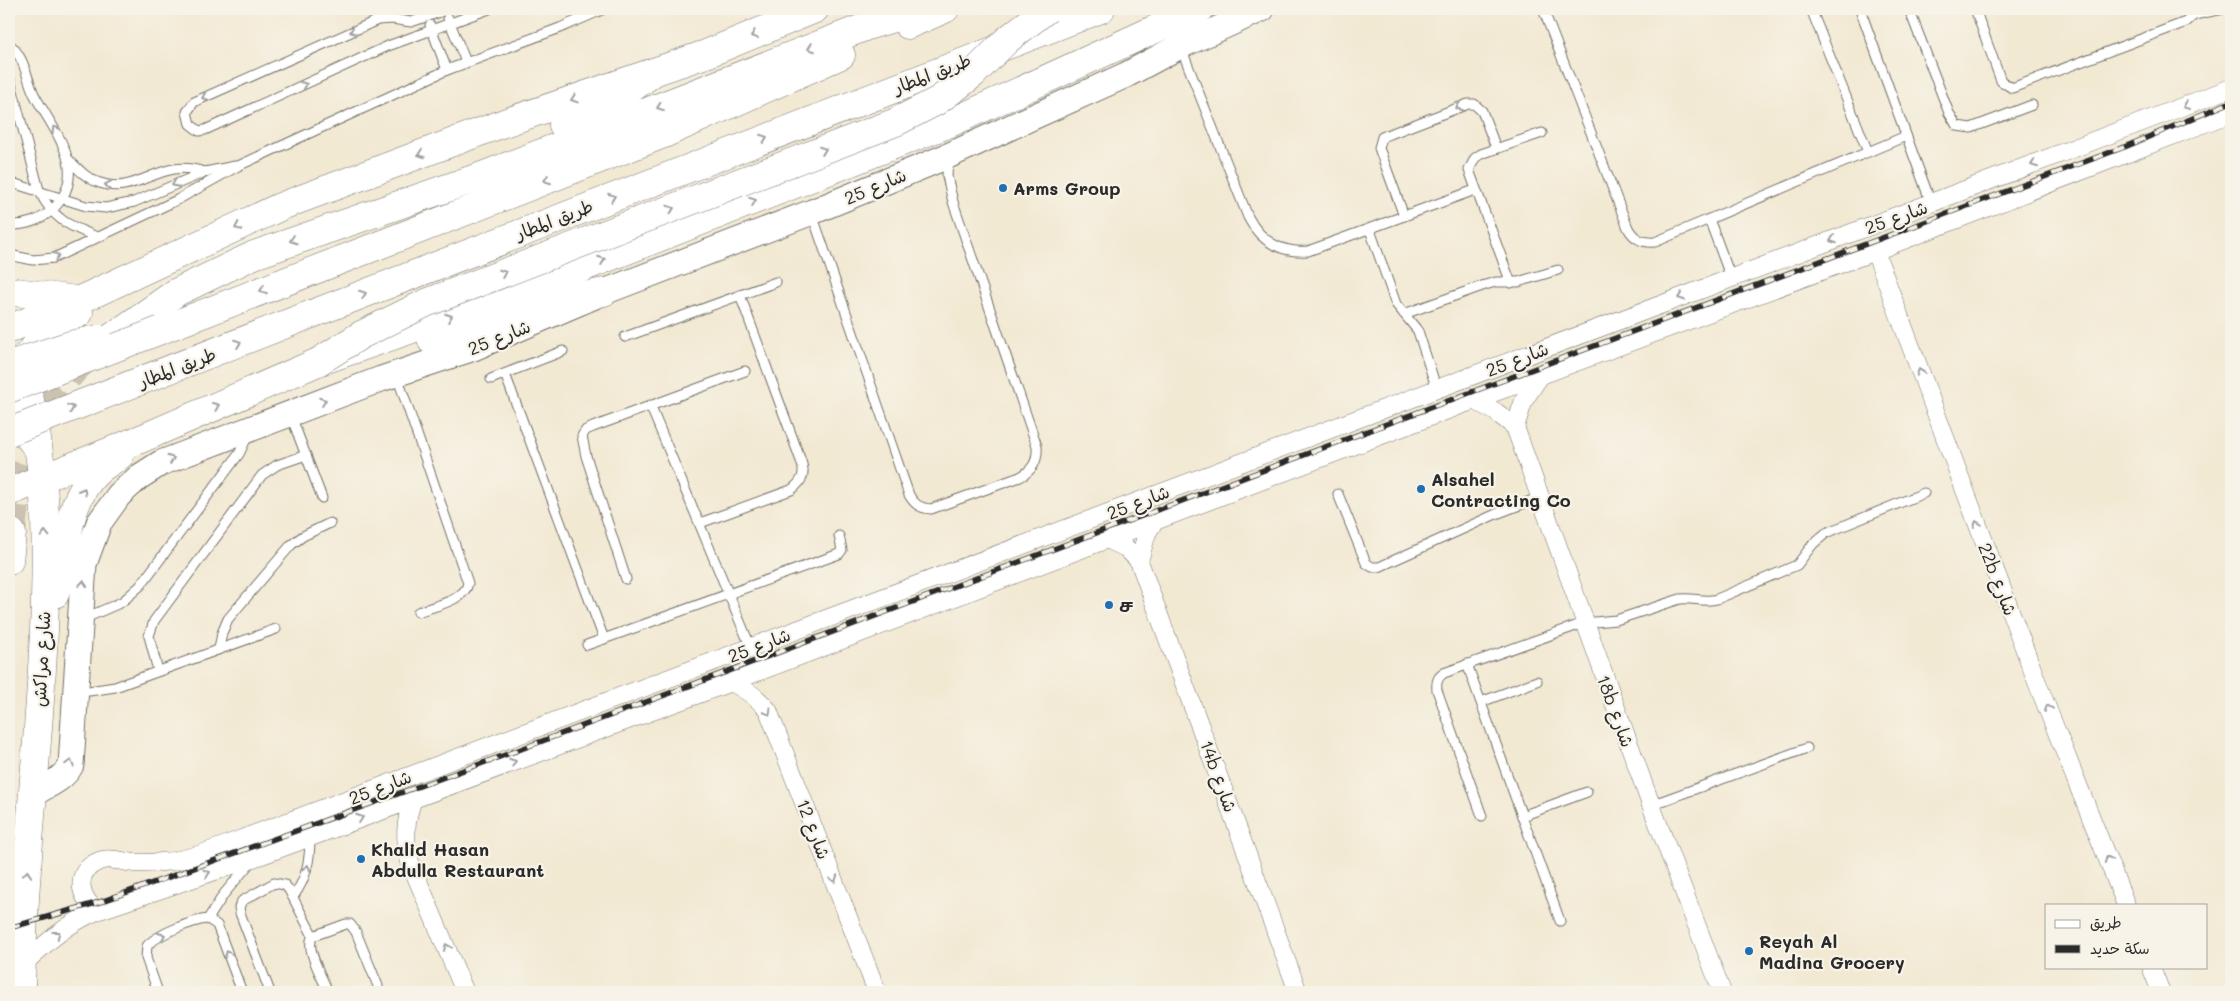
<svg xmlns="http://www.w3.org/2000/svg" width="2240" height="1001" font-family="Mali,'Playpen Sans Arabic','Noto Sans Tamil',sans-serif">
<style>
.lines{fill:none;stroke-linecap:round;stroke-linejoin:round}
.highway-tunnel{stroke:#cac3b1;stroke-width:28;stroke-dasharray:28 14;stroke-linecap:butt}
.lane-casing{stroke:#716e66;stroke-width:11}
.street-casing{stroke:#716e66;stroke-width:19}
.secondary-casing{stroke:#716e66;stroke-width:27}
.primary-casing{stroke:#716e66;stroke-width:29}
.highway-casing{stroke:#716e66;stroke-width:29}
.lane{stroke:#fff;stroke-width:9}
.street{stroke:#fff;stroke-width:18}
.secondary{stroke:#fff;stroke-width:25}
.primary{stroke:#fff;stroke-width:28}
.highway{stroke:#fff;stroke-width:28}
.rail-casing{stroke:#2b2b2b;stroke-width:5.5}
.rail{stroke:#f7f3e8;stroke-width:4;stroke-dasharray:11;stroke-linecap:butt}
.primary-bridge-casing{stroke:#716e66;stroke-width:29;stroke-linecap:butt}
.highway-bridge-casing{stroke:#716e66;stroke-width:29;stroke-linecap:butt}
.primary-bridge{stroke:#fff;stroke-width:28}
.highway-bridge{stroke:#fff;stroke-width:28}
.oneway{stroke:#a0a0a0}
.poi-dot{fill:#1f6fb2;stroke:#f7f3e8;stroke-width:2}
.labels{text-anchor:middle;dominant-baseline:central;stroke-width:4.5;stroke-linejoin:round;paint-order:stroke}
.street-label{font-size:18px;fill:#2b2b2b;stroke:#f7f3e8}
.poi-label{font-size:18px;font-weight:bold;fill:#2b2b2b;stroke:#f7f3e8;text-anchor:start}
</style>
<rect width="100%" height="100%" fill="#f7f3e8"/>
<filter id="ink" filterUnits="userSpaceOnUse"><feTurbulence type="fractalNoise" baseFrequency=".02" numOctaves="2"/><feDisplacementMap in="SourceGraphic" scale="10" xChannelSelector="R" yChannelSelector="G"/><feConvolveMatrix kernelMatrix="1 2 1 2 8 2 1 2 1" color-interpolation-filters="sRGB"/></filter>
<filter id="wash" filterUnits="userSpaceOnUse"><feTurbulence type="fractalNoise" baseFrequency=".0096" numOctaves="4" result="noise"/><feDisplacementMap in="SourceGraphic" scale="20" xChannelSelector="R" yChannelSelector="G"/><feGaussianBlur stdDeviation="1.12" result="paint"/><feColorMatrix in="noise" values="0 0 0 0 0 0 0 0 0 0 0 0 0 0 0 0 0 1.4 0 .05"/><feComposite in="paint" operator="in"/></filter>
<g filter="url(#wash)">
<rect width="100%" height="100%" fill="#f2e9d3"/>
</g>
<g filter="url(#ink)">
<g class="lines">
<path class="highway-tunnel" d="M12,533C17,467 37,400 89,356"/>
<defs>
<g id="lane">
<path d="M449,9L411,22L392,19L378,20L194,102L187,112L190,124L199,131L205,130L388,46L489,9"/>
<path d="M1543,9L1628,228C1634,239 1642,243 1655,242L1906,136"/>
<path d="M1811,9L1868,152"/>
<path d="M1860,9L1931,203"/>
<path d="M1909,9L1949,113L1957,126L1971,128L2032,105"/>
<path d="M1975,9L2001,81L2012,88L2186,22L2194,15V9"/>
<path d="M2194,15L2223,9"/>
<path d="M448,18L466,62"/>
<path d="M430,25L447,70"/>
<path d="M9,44C25,57 26,77 34,94C52,129 91,170 54,208C42,220 25,226 9,225"/>
<path d="M1181,48L1248,217C1261,242 1281,253 1308,251L1475,190"/>
<path d="M9,76L39,190C52,219 69,226 97,237"/>
<path d="M69,160C78,169 87,179 100,183C127,193 149,173 174,169C185,167 195,169 205,172"/>
<path d="M9,182L86,206L106,208L134,202L205,172L235,166"/>
<path d="M812,214L909,495C915,505 920,508 931,509L1020,477C1033,470 1038,461 1037,446L953,202L947,176L948,160"/>
<path d="M1404,216L1379,148L1382,137L1468,104H1474L1482,111L1496,148"/>
<path d="M1709,219L1731,278"/>
<path d="M1370,230L1396,304L1418,331L1437,390"/>
<path d="M9,255L33,260L54,258L177,200L238,166L447,70L560,28L604,9"/>
<path d="M1511,283L1469,170L1475,158L1481,154L1542,133"/>
<path d="M1404,314L1485,285L1496,282H1518L1558,270"/>
<path d="M625,337L776,282"/>
<path d="M505,374L604,639"/>
<path d="M397,376L468,583C465,601 433,606 418,612"/>
<path d="M491,379L563,351"/>
<path d="M650,405L751,648"/>
<path d="M291,416L322,498"/>
<path d="M1338,494L1366,563L1372,567H1379L1496,514L1538,498"/>
<path d="M700,523L791,490C802,482 806,474 801,461L740,295"/>
<path d="M626,579L586,456L582,436L586,430L593,427L745,371"/>
<path d="M83,619L122,602L140,586L239,454L248,435"/>
<path d="M587,645L839,554L842,550L839,536"/>
<path d="M219,649L222,633L228,619L291,545L303,536L330,523"/>
<path d="M1467,664L1560,921"/>
<path d="M158,671L149,636L154,621L262,475L277,465L306,455"/>
<path d="M77,689L89,691L115,687L276,629"/>
<path d="M1481,702L1537,681"/>
<path d="M1651,805L1807,748"/>
<path d="M1482,816L1437,690C1436,681 1438,677 1444,673L1584,623L1616,620L1680,599C1693,597 1704,603 1717,599L1797,565L1813,544L1826,533L1924,493"/>
<path d="M1522,816L1587,792"/>
<path d="M293,897C307,878 310,860 310,837"/>
<path d="M208,919L224,894L249,864"/>
<path d="M158,992L146,958L147,946C156,935 193,920 208,919L217,925L242,992"/>
<path d="M270,992L240,913L239,907L242,901L274,883L285,885L289,890L313,936"/>
<path d="M328,992C323,979 304,947 313,936L346,924H350L356,932L378,986V992"/>
</g>
<g id="street">
<path d="M1875,251L2040,690L2126,905"/>
<path d="M1474,400L1496,412L1515,427L1651,805L1722,992"/>
<path d="M1515,427L1524,400L1540,376"/>
<path d="M1107,539L1126,548L1139,561L1298,992"/>
<path d="M1139,561L1147,533L1154,522"/>
<path d="M731,682C746,689 757,697 768,710L877,992"/>
<path d="M413,799C405,821 404,839 410,862L465,992"/>
<path d="M97,911C80,898 73,873 97,862C109,856 123,862 135,863C144,863 153,863 162,862C182,861 200,855 218,848L1931,203L2231,88"/>
<path d="M21,966C45,944 66,924 97,911L259,856L731,682L1474,400L1875,251L2231,113"/>
<path d="M2151,967L2161,992"/>
</g>
<path id="secondary" d="M34,793C48,785 63,780 71,765L84,564L99,523L119,495L139,477L161,463L381,379L471,349L604,292L812,212L950,155L1035,116L1126,75L1180,46L1262,9"/>
<g id="primary">
<path d="M9,291L76,300"/>
<path d="M9,329L80,300L282,206L504,123L706,54L815,9"/>
<path d="M432,341L573,298L604,292"/>
<path d="M16,368L45,336L79,313"/>
<path d="M9,412L35,445"/>
<path d="M9,492L143,438L318,362L541,284L950,123L1199,9"/>
<path d="M55,594C67,554 65,501 98,471C104,465 113,461 120,455"/>
<path d="M21,992C24,833 50,675 45,516C43,463 33,410 21,359"/>
</g>
<g id="highway">
<path d="M908,25L945,9"/>
<path d="M563,125L613,102L654,72"/>
<path d="M317,312L1101,9"/>
<path d="M161,330L664,134L841,55"/>
<path d="M108,340L177,292L254,255L482,176L870,25L923,9"/>
<path d="M9,561L12,533"/>
</g>
</defs>
<use href="#lane" class="lane-casing"/>
<use href="#street" class="street-casing"/>
<use href="#secondary" class="secondary-casing"/>
<use href="#primary" class="primary-casing"/>
<use href="#highway" class="highway-casing"/>
<use href="#lane" class="lane"/>
<use href="#street" class="street"/>
<use href="#secondary" class="secondary"/>
<use href="#primary" class="primary"/>
<use href="#highway" class="highway"/>
<defs>
<path id="rail" d="M9,928L103,901L505,755L2127,146L2231,102"/>
</defs>
<use href="#rail" class="rail-casing"/>
<use href="#rail" class="rail"/>
<defs>
<path id="primary-bridge" d="M318,362L361,335L426,303L896,122L937,101L955,88L973,74L1007,40L1047,9"/>
<g id="highway-bridge">
<path d="M9,365L70,345L98,339"/>
<path d="M9,389L161,330"/>
<path d="M9,432L317,312"/>
</g>
</defs>
<use href="#primary-bridge" class="primary-bridge-casing"/>
<use href="#highway-bridge" class="highway-bridge-casing"/>
<use href="#primary-bridge" class="primary-bridge"/>
<use href="#highway-bridge" class="highway-bridge"/>
</g>
<defs><path id="oneway-chevron" d="M-2-3.5L2.5 0L-2 3.5" fill="none" stroke-width="1.6" stroke-linecap="round" stroke-linejoin="round" transform="scale(1.25)"/></defs>
<g class="oneway">
<use href="#oneway-chevron" transform="translate(353 31) rotate(156)"/>
<use href="#oneway-chevron" transform="translate(754 35) rotate(158)"/>
<use href="#oneway-chevron" transform="translate(811 48) rotate(159)"/>
<use href="#oneway-chevron" transform="translate(304 85) rotate(-25)"/>
<use href="#oneway-chevron" transform="translate(205 97) rotate(156)"/>
<use href="#oneway-chevron" transform="translate(574 99) rotate(161)"/>
<use href="#oneway-chevron" transform="translate(2186 106) rotate(159)"/>
<use href="#oneway-chevron" transform="translate(660 107) rotate(159)"/>
<use href="#oneway-chevron" transform="translate(1459 107) rotate(159)"/>
<use href="#oneway-chevron" transform="translate(55 129) rotate(-122)"/>
<use href="#oneway-chevron" transform="translate(764 138) rotate(-21)"/>
<use href="#oneway-chevron" transform="translate(823 150) rotate(-21)"/>
<use href="#oneway-chevron" transform="translate(421 154) rotate(160)"/>
<use href="#oneway-chevron" transform="translate(2034 164) rotate(159)"/>
<use href="#oneway-chevron" transform="translate(547 180) rotate(159)"/>
<use href="#oneway-chevron" transform="translate(175 184) rotate(157)"/>
<use href="#oneway-chevron" transform="translate(108 185) rotate(-170)"/>
<use href="#oneway-chevron" transform="translate(612 197) rotate(-21)"/>
<use href="#oneway-chevron" transform="translate(753 201) rotate(-21)"/>
<use href="#oneway-chevron" transform="translate(671 209) rotate(-21)"/>
<use href="#oneway-chevron" transform="translate(238 227) rotate(154)"/>
<use href="#oneway-chevron" transform="translate(293 240) rotate(161)"/>
<use href="#oneway-chevron" transform="translate(1833 240) rotate(160)"/>
<use href="#oneway-chevron" transform="translate(56 256) rotate(-22)"/>
<use href="#oneway-chevron" transform="translate(602 260) rotate(-21)"/>
<use href="#oneway-chevron" transform="translate(503 273) rotate(-21)"/>
<use href="#oneway-chevron" transform="translate(263 290) rotate(159)"/>
<use href="#oneway-chevron" transform="translate(363 294) rotate(-21)"/>
<use href="#oneway-chevron" transform="translate(1681 297) rotate(159)"/>
<use href="#oneway-chevron" transform="translate(449 317) rotate(-20)"/>
<use href="#oneway-chevron" transform="translate(238 343) rotate(-21)"/>
<use href="#oneway-chevron" transform="translate(1920 372) rotate(-110)"/>
<use href="#oneway-chevron" transform="translate(323 401) rotate(-20)"/>
<use href="#oneway-chevron" transform="translate(216 406) rotate(-24)"/>
<use href="#oneway-chevron" transform="translate(71 408) rotate(-21)"/>
<use href="#oneway-chevron" transform="translate(171 459) rotate(-21)"/>
<use href="#oneway-chevron" transform="translate(83 491) rotate(-60)"/>
<use href="#oneway-chevron" transform="translate(1977 524) rotate(-111)"/>
<use href="#oneway-chevron" transform="translate(45 534) rotate(-91)"/>
<use href="#oneway-chevron" transform="translate(83 584) rotate(-86)"/>
<use href="#oneway-chevron" transform="translate(2048 708) rotate(-112)"/>
<use href="#oneway-chevron" transform="translate(768 712) rotate(59)"/>
<use href="#oneway-chevron" transform="translate(513 762) rotate(-20)"/>
<use href="#oneway-chevron" transform="translate(70 763) rotate(-75)"/>
<use href="#oneway-chevron" transform="translate(360 818) rotate(-20)"/>
<use href="#oneway-chevron" transform="translate(2108 859) rotate(-112)"/>
<use href="#oneway-chevron" transform="translate(307 868) rotate(-76)"/>
<use href="#oneway-chevron" transform="translate(207 873) rotate(-19)"/>
<use href="#oneway-chevron" transform="translate(27 874) rotate(-86)"/>
<use href="#oneway-chevron" transform="translate(834 879) rotate(69)"/>
<use href="#oneway-chevron" transform="translate(57 934) rotate(-38)"/>
<use href="#oneway-chevron" transform="translate(162 936) rotate(-25)"/>
<use href="#oneway-chevron" transform="translate(447 947) rotate(-113)"/>
<use href="#oneway-chevron" transform="translate(228 954) rotate(-111)"/>
</g>
</g>
<g class="poi-dot">
<circle cx="1003" cy="188" r="5"/>
<circle cx="1421" cy="489" r="5"/>
<circle cx="1109" cy="605" r="5"/>
<circle cx="361" cy="859" r="5"/>
<circle cx="1749" cy="951" r="5"/>
</g>
<g class="labels">
<g class="street-label">
<text transform="translate(932 73) rotate(-21)">طريق المطار</text>
<text transform="translate(875 186) rotate(-23)">شارع 25</text>
<text transform="translate(1896 217) rotate(-20)">شارع 25</text>
<text transform="translate(554 219) rotate(-21)">طريق المطار</text>
<text transform="translate(499 337) rotate(-22)">شارع 25</text>
<text transform="translate(1517 359) rotate(-21)">شارع 25</text>
<text transform="translate(177 367) rotate(-21)">طريق المطار</text>
<text transform="translate(1138 502) rotate(-21)">شارع 25</text>
<text transform="translate(1998 579) rotate(69)">22b شارع</text>
<text transform="translate(759 645) rotate(-21)">شارع 25</text>
<text transform="translate(41 659) rotate(-87)">شارع مراكش</text>
<text transform="translate(1616 711) rotate(70)">18b شارع</text>
<text transform="translate(1219 776) rotate(70)">14b شارع</text>
<text transform="translate(380 787) rotate(-21)">شارع 25</text>
<text transform="translate(814 829) rotate(69)">شارع 12</text>
</g>
<g class="poi-label">
<text x="1013" y="188">Arms Group</text>
<text x="1431" y="479">Alsahel<tspan x="1431" dy="21">Contracting Co</tspan></text>
<text x="1119" y="605">ச</text>
<text x="371" y="849">Khalid Hasan<tspan x="371" dy="21">Abdulla Restaurant</tspan></text>
<text x="1759" y="941">Reyah Al<tspan x="1759" dy="21">Madina Grocery</tspan></text>
</g>
</g>
<rect width="2240" height="1001" fill="none" stroke="#f7f3e8" stroke-width="30"/>
<rect x="2045" y="904" width="162" height="65" fill="#f7f3e8" stroke="#a5a39c"/>
<rect x="2055" y="920" width="25" height="8" fill="#ffffff" stroke="#a5a39c"/>
<text x="2090" y="928" font-size="15" fill="#2b2b2b">طريق</text>
<rect x="2055" y="945" width="25" height="8" fill="#2b2b2b" stroke="#a5a39c"/>
<text x="2090" y="954" font-size="15" fill="#2b2b2b">سكة حديد</text>
</svg>
